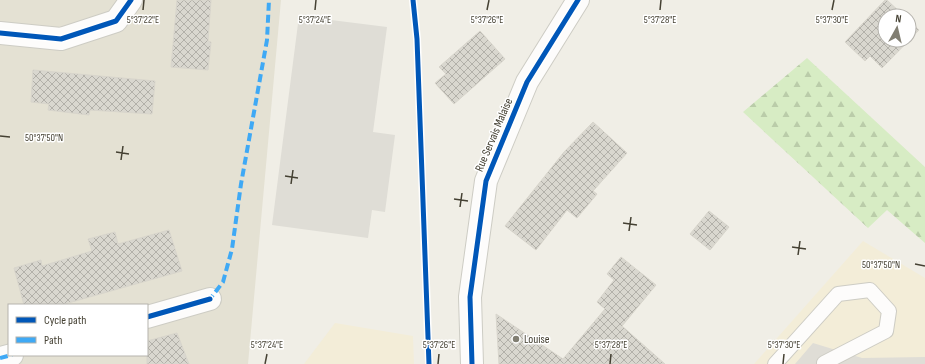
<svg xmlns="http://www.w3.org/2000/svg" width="925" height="364" font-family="'Sofia Sans Condensed',sans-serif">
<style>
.residential{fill:#e4e1d3;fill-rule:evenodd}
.commercial{fill:#f3edd8}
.forest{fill:url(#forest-firs)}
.parking{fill:#dfddd6}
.building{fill:url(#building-cross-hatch);stroke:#d8d5cc}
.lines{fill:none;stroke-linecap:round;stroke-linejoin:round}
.service-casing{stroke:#cdccc4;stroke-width:16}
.minor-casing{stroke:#cdccc4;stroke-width:24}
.service{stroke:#fdfcfb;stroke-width:14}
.minor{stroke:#fdfcfb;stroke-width:22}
.quiet{stroke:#3fa9f5;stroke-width:4;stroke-dasharray:8 4;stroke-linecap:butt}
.cycleway-casing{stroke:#fff;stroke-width:8}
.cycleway{stroke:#0057b8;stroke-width:5}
.ticks{fill:none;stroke:#454133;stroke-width:1.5}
.poi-dot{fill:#817e72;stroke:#fff;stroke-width:1.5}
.labels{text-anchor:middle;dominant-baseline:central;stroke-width:3;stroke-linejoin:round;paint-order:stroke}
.street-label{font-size:12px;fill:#454133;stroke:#fff}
.poi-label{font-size:12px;fill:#454133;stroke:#fff;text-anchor:start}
.ticks-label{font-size:10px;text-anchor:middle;fill:#454133;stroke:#fff;stroke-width:3;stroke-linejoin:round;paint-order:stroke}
</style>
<defs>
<pattern id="forest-firs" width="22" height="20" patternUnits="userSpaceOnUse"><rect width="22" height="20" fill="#d7ecc4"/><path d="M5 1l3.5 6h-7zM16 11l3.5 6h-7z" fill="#bacca9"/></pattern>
<pattern id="building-cross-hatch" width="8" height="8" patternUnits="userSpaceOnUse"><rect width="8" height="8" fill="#d9d7cf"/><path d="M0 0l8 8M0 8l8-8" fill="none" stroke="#b2b0a9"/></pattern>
</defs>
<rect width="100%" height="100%" fill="#f0eee6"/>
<path class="residential" d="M0,0H281L248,364H0ZM9,305H147V355H9Z"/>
<g class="commercial">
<path d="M863,241L925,278V364H754Z"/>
<path d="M335,323L413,336L414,364H304Z"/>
</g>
<path class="forest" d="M807,58L925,167V243L887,210L868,228L743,112Z"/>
<g class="parking">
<path d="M299,16L387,27L373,132L395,135L385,212L372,210L368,238L272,225Z"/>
<path d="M813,343L862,358L925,357V364H795Z"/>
</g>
<g class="building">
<path d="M177,0H211L208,41L211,42L208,70L171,67Z"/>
<path d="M885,0H887L904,16H885V40H909V21L919,30L882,68L870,56L865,61L845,42Z"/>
<path d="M480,31L505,59L454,104L435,83L446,74L439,67Z"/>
<path d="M33,70L155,81L152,114L90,110L89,115L48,110L49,104L31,102Z"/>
<path d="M593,122L627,153L593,191L597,194L577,218L567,210L536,250L505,226L564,152Z"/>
<path d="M709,211L729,227L710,250L690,234Z"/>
<path d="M169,230L182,271L61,305H24L14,268L41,260L42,266L92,251L88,239L115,232L118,244Z"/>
<path d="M621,257L656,285L622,326L665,364H499L496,314L563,359L605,309L597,302L614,280L607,274Z"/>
<path d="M177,333L189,364H147V341Z"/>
</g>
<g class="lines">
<defs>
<path id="service" d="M775,364L838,294L870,290L889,311L886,331L824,363"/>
<g id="minor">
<path d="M0,33L61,39L116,21L131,0"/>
<path d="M147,317L210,299"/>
<path d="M0,358L12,355"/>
<path d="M472,364L470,297L486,181L527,82L578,0"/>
</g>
</defs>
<use href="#service" class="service-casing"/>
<use href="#minor" class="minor-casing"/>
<use href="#service" class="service"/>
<use href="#minor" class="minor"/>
<g class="quiet">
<path d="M207,300L210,299L223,282L232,249L241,184L267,40L269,0"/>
<path d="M0,358L12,355"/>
</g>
<defs>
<g id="cycleway">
<path d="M413,0L417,39L429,364"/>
<path d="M0,33L61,39L116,21L131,0"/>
<path d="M147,317L210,299"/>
<path d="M472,364L470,297L486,181L527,82L578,0"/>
</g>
</defs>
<use href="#cycleway" class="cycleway-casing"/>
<use href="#cycleway" class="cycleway"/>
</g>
<path class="ticks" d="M143,10L144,0M315,10L316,0M487,10L489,0M660,10L661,0M832,10L834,0M0,136L10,137M116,152L129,154M121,160L123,146M285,176L298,178M291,184L293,170M454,199L468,201M460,207L462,193M623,223L637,225M629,231L631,217M792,247L806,249M798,255L800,241M915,264L925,266M265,364L267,354M438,364L439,354M610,364L611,354M783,364L784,354"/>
<circle class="poi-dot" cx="516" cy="339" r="4"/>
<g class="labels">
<g class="street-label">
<text transform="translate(494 135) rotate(-67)">Rue Servais Malaise</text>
</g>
<g class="poi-label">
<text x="524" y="339">Louise</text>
</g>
</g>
<g class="ticks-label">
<text x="143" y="23">5°37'22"E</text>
<text x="315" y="23">5°37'24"E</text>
<text x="487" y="23">5°37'26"E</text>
<text x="660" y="23">5°37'28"E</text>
<text x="832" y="23">5°37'30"E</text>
<text x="44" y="141">50°37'50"N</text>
<text x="881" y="268">50°37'50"N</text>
<text x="267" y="348">5°37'24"E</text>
<text x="439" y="348">5°37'26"E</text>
<text x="611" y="348">5°37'28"E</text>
<text x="784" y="348">5°37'30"E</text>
</g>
<rect x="8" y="304" width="140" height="52" fill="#ffffff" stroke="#b5b3ad"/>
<rect x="16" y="317" width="20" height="6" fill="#0057b8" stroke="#b5b3ad"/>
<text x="44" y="324" font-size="12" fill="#454133">Cycle path</text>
<rect x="16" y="337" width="20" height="6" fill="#3fa9f5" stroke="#b5b3ad"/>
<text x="44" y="344" font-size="12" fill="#454133">Path</text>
<g transform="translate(897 28) rotate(8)"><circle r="19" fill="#ffffff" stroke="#b5b3ad"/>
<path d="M0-3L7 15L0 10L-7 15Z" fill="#817e72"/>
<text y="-6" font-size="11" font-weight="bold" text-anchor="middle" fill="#454133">N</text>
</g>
</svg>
